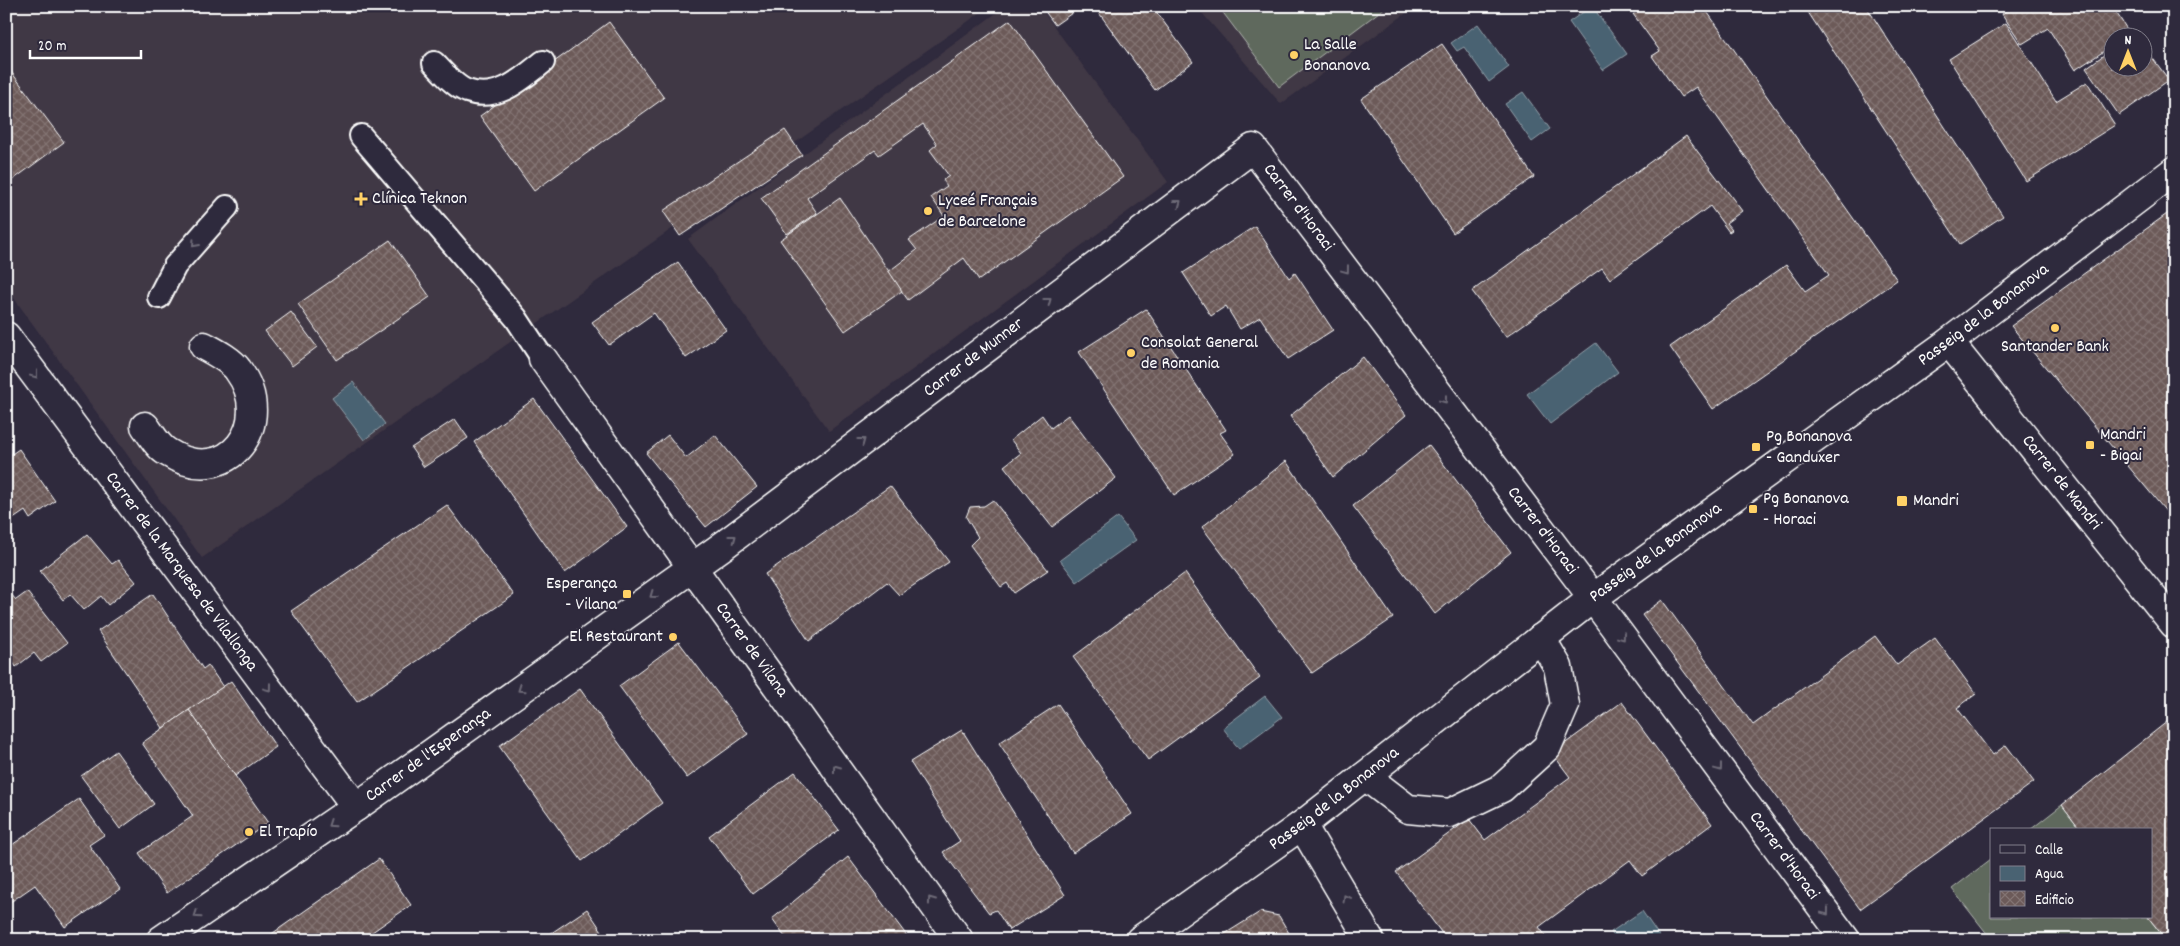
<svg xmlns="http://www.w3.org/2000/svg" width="2180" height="946" font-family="Dekko,sans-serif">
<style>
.built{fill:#413845}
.pitch{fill:#5f695d;stroke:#afb4ae}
.water{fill:#496272;stroke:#92a1aa}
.building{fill:url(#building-cross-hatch);stroke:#fff}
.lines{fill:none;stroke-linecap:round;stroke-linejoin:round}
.lane-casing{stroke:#fff;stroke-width:26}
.street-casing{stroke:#fff;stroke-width:31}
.secondary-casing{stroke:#fff;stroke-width:31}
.lane{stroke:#2f2a3d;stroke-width:22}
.street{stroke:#2f2a3d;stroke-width:28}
.secondary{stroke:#2f2a3d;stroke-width:28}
.oneway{stroke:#6d6a77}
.poi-dot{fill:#ffd166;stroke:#2f2a3d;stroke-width:2}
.labels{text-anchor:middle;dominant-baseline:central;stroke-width:4;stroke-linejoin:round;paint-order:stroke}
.poi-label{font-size:18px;fill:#fff;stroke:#2f2a3d;text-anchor:start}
.street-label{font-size:18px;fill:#fff;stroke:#2f2a3d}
</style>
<defs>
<pattern id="building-cross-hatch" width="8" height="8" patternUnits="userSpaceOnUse" patternTransform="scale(1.25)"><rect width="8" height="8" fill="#6c5a59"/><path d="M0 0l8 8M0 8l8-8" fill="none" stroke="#827372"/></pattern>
</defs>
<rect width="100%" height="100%" fill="#2f2a3d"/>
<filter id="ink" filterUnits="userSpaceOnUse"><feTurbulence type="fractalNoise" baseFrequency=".02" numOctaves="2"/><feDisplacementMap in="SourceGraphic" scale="10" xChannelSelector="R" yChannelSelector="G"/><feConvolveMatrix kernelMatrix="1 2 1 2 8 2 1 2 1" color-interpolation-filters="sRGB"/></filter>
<g filter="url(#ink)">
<g class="built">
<path d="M6,6H990L202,558L6,287Z"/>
<path d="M1006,6H1039L1168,182L829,431L688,239Z"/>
<path d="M1196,6H1416L1281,104Z"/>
</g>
<g class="pitch">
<path d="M1218,6H1387L1279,87Z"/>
<path d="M2062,805L2081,830H2030Z"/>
<path d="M1991,859V917H2148L2166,940H1992L1952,889Z"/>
</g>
<g class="water">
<path d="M1592,6L1627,54L1603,70L1569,22Z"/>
<path d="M1478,24L1509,67L1489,82L1464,47L1457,51L1451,43Z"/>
<path d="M1523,92L1550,129L1532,142L1505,104Z"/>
<path d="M1596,343L1618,372L1550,424L1527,394Z"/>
<path d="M353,382L385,424L364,440L332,398Z"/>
<path d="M1118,517L1136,540L1077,582L1060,560Z"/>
<path d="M1265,696L1282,717L1239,749L1223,728Z"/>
<path d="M1642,911L1662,940H1616L1611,932Z"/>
</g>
<g class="building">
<path d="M1041,6H1082L1055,25Z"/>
<path d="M1094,6H1152L1193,62L1155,90Z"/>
<path d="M1644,6H1703L1897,280L1713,409L1670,347L1786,265L1805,291L1829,275L1696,87L1681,97L1652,56L1660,51L1633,14Z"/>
<path d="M1804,6H1866L2003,216L1960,244Z"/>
<path d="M2013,6H2112L2130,34L2125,38H2112V46L2075,70L2048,28L2022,44L2002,14Z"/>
<path d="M1010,20L1123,177L979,280L964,258L908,300L888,272L917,250L909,240L944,216L931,197L947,186L943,180L949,176L930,150L937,144L923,124L879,155L875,150L807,198L817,213L787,234L761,198Z"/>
<path d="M609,22L664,98L534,191L480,116Z"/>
<path d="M2006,23L2056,101L2087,82L2115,125L2026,181L1949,59Z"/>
<path d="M1442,44L1534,177L1453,233L1361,99Z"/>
<path d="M2142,44L2169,80L2119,115L2086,68L2112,49V68H2142Z"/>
<path d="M6,65L64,142L6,185Z"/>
<path d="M785,130L802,155L680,236L663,211Z"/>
<path d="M1686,136L1742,211L1726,223L1732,230L1729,232L1710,206L1610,279L1602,268L1506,337L1472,291Z"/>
<path d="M840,198L902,291L845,331L780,240Z"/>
<path d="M2174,209V521L2011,326Z"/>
<path d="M1255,226L1289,278L1295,273L1333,330L1288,359L1260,317L1240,329L1226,306L1211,316L1183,273Z"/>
<path d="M390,240L430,297L337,360L298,304Z"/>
<path d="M678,262L726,330L686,358L654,313L609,345L592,322Z"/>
<path d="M1146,309L1226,430L1220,433L1235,454L1174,495L1079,352Z"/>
<path d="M291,312L317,347L292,366L265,331Z"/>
<path d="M1363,357L1406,415L1333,477L1290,416Z"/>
<path d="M534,399L627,527L565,573L474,442Z"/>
<path d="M1042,415L1051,428L1068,415L1116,478L1052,527L1004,466L1021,453L1011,440Z"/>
<path d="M455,419L468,438L424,467L411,448Z"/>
<path d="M668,435L686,458L715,435L757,487L706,527L646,453Z"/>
<path d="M1429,445L1511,552L1435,614L1353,506Z"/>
<path d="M19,449L55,501L30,519L25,511L6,524V458Z"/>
<path d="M1286,461L1393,618L1312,673L1202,527Z"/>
<path d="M890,486L949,562L899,595L887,582L809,641L765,574Z"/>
<path d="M993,500L1048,570L1014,593L1007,583L1001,587L970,545L978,537L966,517L970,507L984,506Z"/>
<path d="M447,505L514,595L357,702L291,611Z"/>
<path d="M87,534L112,564L118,560L136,582L108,605L101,596L84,610L70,594L63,600L40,571Z"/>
<path d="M1185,573L1260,678L1148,760L1073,657Z"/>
<path d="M27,592L67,643L41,662L34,653L16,667L9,657L6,659V596L10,593L16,600Z"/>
<path d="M153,594L203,669L208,665L223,687L163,728L98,631Z"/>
<path d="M1662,600L1753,725L1875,636L1897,665L1935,638L1976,694L1957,708L1993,755L2006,745L2034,782L1860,909L1642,615Z"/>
<path d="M679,642L748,734L687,778L619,686Z"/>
<path d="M231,681L276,747L235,776L189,710Z"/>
<path d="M580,689L662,803L582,861L499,746Z"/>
<path d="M1622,702L1712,824L1642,876L1630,860L1539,927L1549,940H1447L1396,872L1469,819L1485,840L1570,777L1552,753Z"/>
<path d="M1058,704L1132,814L1073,853L999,743Z"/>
<path d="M189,710L268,823L167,893L139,853L193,816L142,743Z"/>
<path d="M2168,721L2174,729V940H2166L2148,917H2151V830H2081L2062,805Z"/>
<path d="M962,730L1065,895L1009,930L996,910L989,913L943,852L960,841L910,762Z"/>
<path d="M116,751L154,804L120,829L81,776Z"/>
<path d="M795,772L839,830L753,894L709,836Z"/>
<path d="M79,799L104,835L89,845L120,889L65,927L35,885L6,905V849Z"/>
<path d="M848,857L910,940H787L772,919Z"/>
<path d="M379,859L411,905L365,937L367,940H263Z"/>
<path d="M587,909L608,940H541Z"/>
<path d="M1260,912L1279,916L1293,940H1215Z"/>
</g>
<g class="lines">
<defs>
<g id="lane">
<path d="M434,63C443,72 455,87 467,91C497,102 522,79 543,62"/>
<path d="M361,136L516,318L543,359"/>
<path d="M159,297L175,266L227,207"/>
</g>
<g id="street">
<path id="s1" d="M6,336L356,807"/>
<path id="s2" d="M543,359L959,940"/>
<path d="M145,426C151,434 158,447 167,452C228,491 277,422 238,370C231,360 215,352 204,346"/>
<path d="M1365,776L1408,809L1450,813L1502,788L1547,747L1565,705L1558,667L1541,638"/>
<path id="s3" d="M161,940L356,807L724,545L1253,148L1593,598L1846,940"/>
</g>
<g id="secondary">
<path id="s4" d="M1949,342L2174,624"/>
<path d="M1302,825L1370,940"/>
<path id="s5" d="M1140,940L1302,825L1593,598L1949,342L2174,171"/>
</g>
</defs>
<use href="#lane" class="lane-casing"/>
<use href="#street" class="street-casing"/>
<use href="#secondary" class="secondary-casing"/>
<use href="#lane" class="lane"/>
<use href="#street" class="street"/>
<use href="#secondary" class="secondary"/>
</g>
<defs><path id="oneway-chevron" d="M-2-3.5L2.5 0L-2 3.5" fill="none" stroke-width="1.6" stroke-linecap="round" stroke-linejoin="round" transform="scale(1.25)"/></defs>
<g class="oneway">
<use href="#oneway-chevron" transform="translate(1178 203) rotate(-37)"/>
<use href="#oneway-chevron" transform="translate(195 244) rotate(132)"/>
<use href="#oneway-chevron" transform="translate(1346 270) rotate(53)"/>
<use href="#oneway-chevron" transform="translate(1048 301) rotate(-37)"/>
<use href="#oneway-chevron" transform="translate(35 375) rotate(53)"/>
<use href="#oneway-chevron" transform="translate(1444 400) rotate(53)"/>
<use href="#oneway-chevron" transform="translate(862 441) rotate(-37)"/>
<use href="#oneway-chevron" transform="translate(733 538) rotate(-37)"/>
<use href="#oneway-chevron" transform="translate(653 595) rotate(144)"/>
<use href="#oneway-chevron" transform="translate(1622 637) rotate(53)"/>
<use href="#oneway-chevron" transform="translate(268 688) rotate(53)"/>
<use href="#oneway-chevron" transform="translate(521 689) rotate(145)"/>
<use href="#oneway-chevron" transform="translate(836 768) rotate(-126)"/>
<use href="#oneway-chevron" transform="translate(1719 768) rotate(53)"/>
<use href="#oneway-chevron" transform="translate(331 824) rotate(146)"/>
<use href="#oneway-chevron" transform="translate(1346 898) rotate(-121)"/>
<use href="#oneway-chevron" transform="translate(931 900) rotate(-126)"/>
<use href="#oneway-chevron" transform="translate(1826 912) rotate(53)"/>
<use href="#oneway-chevron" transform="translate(197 915) rotate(146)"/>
</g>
</g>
<g class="poi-dot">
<circle cx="1294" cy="55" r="5"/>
<path d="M358.5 191.5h5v5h5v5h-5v5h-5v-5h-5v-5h5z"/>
<circle cx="928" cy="211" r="5"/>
<circle cx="2055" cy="328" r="5"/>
<circle cx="1131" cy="353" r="5"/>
<rect x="2085" y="440" width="10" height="10" rx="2.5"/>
<rect x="1751" y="442" width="10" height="10" rx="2.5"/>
<rect x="1896" y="495" width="12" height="12" rx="2.5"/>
<rect x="1748" y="504" width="10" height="10" rx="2.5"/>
<rect x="622" y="589" width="10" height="10" rx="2.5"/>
<circle cx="673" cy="637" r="5"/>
<circle cx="249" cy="832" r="5"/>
</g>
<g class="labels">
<g class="poi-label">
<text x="1304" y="45">La Salle<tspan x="1304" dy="21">Bonanova</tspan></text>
<text x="372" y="199">Clínica Teknon</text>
<text x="938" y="201">Lyceé Français<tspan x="938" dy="21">de Barcelone</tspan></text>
<text x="1141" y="343">Consolat General<tspan x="1141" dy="21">de Romania</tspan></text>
<text x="2055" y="347" text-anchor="middle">Santander Bank</text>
<text x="2100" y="435">Mandri<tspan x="2100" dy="21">- Bigai</tspan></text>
<text x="1766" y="437">Pg Bonanova<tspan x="1766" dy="21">- Ganduxer</tspan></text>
<text x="1763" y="499">Pg Bonanova<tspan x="1763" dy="21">- Horaci</tspan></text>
<text x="1913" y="501">Mandri</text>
<text x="617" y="584" text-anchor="end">Esperança<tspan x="617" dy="21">- Vilana</tspan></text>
<text x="663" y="637" text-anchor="end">El Restaurant</text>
<text x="259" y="832">El Trapío</text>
</g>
<g class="street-label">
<text stroke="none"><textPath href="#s3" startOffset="1424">Carrer d'Horaci</textPath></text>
<text stroke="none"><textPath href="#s5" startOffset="1050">Passeig de la Bonanova</textPath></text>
<text stroke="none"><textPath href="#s3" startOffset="1000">Carrer de Munner</textPath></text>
<text stroke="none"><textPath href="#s4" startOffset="180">Carrer de Mandri</textPath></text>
<text stroke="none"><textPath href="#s3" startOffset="1829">Carrer d'Horaci</textPath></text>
<text stroke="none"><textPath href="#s5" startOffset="645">Passeig de la Bonanova</textPath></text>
<text stroke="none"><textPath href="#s1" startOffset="294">Carrer de la Marquesa de Vilallonga</textPath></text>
<text stroke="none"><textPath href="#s2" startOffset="358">Carrer de Vilana</textPath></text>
<text stroke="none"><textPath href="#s3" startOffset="325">Carrer de l'Esperança</textPath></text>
<text stroke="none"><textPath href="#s5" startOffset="240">Passeig de la Bonanova</textPath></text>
<text stroke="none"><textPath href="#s3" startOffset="2234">Carrer d'Horaci</textPath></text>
</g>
</g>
<rect width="2180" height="946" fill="none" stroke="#2f2a3d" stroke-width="25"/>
<rect x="12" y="12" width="2155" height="921" fill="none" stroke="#fff" stroke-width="2" filter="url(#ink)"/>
<rect x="1990" y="828" width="162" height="90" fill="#2f2a3d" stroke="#827f8b"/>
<rect x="2000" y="845" width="25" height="8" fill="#2f2a3d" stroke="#827f8b"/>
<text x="2035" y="854" font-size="15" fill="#ffffff">Calle</text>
<rect x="2000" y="866" width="25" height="15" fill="#496272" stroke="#827f8b"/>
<text x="2035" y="878" font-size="15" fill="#ffffff">Agua</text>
<rect x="2000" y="891" width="25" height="15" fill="url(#building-cross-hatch)" stroke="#827f8b"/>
<text x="2035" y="904" font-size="15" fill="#ffffff">Edificio</text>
<g transform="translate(2128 52)"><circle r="24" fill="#2f2a3d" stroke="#827f8b"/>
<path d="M0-4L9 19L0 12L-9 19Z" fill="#ffd166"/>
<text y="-8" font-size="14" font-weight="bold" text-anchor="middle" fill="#ffffff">N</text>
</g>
<path d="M30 50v8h111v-8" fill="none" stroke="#ffffff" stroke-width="2.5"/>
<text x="38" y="50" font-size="15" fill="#ffffff" stroke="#2f2a3d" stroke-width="4" paint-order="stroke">20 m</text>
</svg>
